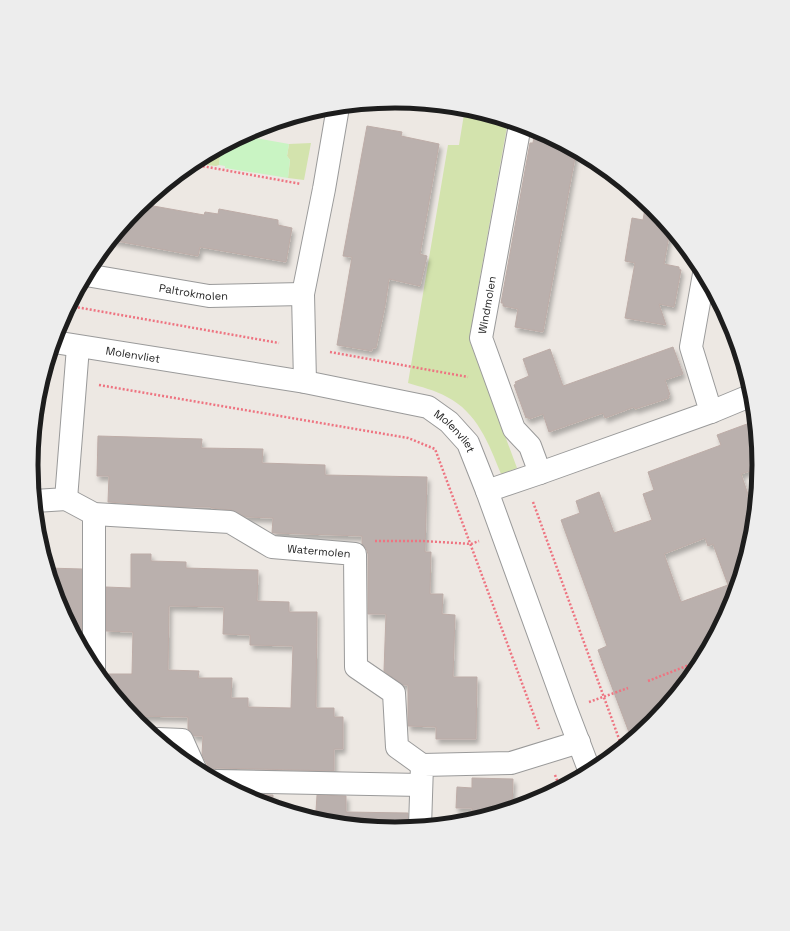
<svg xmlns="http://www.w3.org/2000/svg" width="790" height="931" font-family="'Space Grotesk',sans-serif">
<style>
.grass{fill:#d3e3ad}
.park{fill:#c9f4c3}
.building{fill:#bab0ad;stroke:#bdaca7;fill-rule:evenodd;filter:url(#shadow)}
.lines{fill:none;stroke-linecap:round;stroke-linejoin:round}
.minor-casing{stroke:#9a9a9a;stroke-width:24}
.path{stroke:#ee7481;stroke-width:2.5;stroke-dasharray:2 2;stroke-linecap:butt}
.minor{stroke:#fff;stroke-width:22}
.labels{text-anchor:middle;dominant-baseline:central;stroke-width:3;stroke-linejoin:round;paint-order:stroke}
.street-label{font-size:11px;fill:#1d1d1d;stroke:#fff}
.rim{fill:none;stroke:#1d1d1d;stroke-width:5}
</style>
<defs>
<filter id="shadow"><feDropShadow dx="2.5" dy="4.5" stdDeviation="2" flood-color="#0004"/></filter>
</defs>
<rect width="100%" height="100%" fill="#ede8e3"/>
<g class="grass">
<path d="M465,108L508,121L473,316L470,342L517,468L501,474C489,444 477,412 447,397C435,390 421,387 408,383L448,145H459Z"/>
<path d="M311,143L304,180L288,178L290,160L287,156L289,144Z"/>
<path d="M221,148L219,165L216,166L207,165L209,154Z"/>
</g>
<path class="park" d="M244,136L289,144L287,156L290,160L288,178L225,168V166L219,165L221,148Z"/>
<g class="building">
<path d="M367,126L402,132L401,136L439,144L420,254L427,256L420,286L389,279L385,306L376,348H372V351L337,345L352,257L343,256Z"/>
<path d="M535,130L576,152L543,332L515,327L518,309L503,306V303H501L530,143H533Z"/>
<path d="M646,203L653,208L670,230L664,264L679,267V269L681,270L674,307L659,304L666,325L625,318L635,263L625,261L632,218L643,220Z"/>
<path d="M142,204L204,215L205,212L218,214L219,209L278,220V225L292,228L286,262L200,247L198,256L111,240Z"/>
<path d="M673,347L683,374L665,380L670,395H668L669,398L635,409L634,407L605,418L603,413L549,432L543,414L529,419L528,417L526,418L514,385L516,384L515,382L529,376L523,359L550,349L563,386Z"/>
<path d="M755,421L759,468L741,474L754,512L752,537L731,605L698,668L652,723L642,732L630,735L598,650L607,646L561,520L580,513L576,501L599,492L614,533L652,520L643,494L654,490L648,472L721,445L717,435ZM705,538L708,546L713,544L728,585L681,602L664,554Z"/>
<path d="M98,436L202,439L201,448L263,449L262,463L325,465V475L427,477L425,552H431L430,594H443L442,614L455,615L453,677H477L476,739H436V727L408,726V685H403L384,671L386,614H368V554L366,548L362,544V536L274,533H272L273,518L246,517L231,510L211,508V507H181L108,502L109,476H97Z"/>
<path d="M131,554H151V561L186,562V568L258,570L257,601L289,602V612H317L316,708H334V717H343V749H334V771L217,768L211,770L206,775L207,770V764L202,755L203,736H194L188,729V717L132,716L101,679L105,674H132L133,632L106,631V587L131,588ZM169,606L224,607L223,634L250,635V645L293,646L291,708L248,707V698H231L232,678H198L199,671L168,670Z"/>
<path d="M48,568L82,569V631H73L59,605Z"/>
<path d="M472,778L513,779L512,809L471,821L472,808H456L457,787L472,788Z"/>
<path d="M241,794L273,795V807L255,802Z"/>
<path d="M317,795L346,796V812L408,813V828L395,830L324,822L306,817L307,811H316Z"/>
</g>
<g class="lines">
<defs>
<g id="minor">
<path d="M520,125L481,338L514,429L530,446L540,473"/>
<path id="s1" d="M86,275L209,296L303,294"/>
<path id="s2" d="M54,342L305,382L428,407L449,422L468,443L487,491L566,709L590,772"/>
<path d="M305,382L303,294L324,189L338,107"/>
<path d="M711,412L752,395"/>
<path d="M487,491L540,473L711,412L691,347L704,274"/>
<path id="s3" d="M66,499L94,514L230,522L272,547L355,554L356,667L394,693L397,747L422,765"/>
<path d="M35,501L66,499L78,347"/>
<path d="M94,669V514"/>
<path d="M158,739L182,740L195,769"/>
<path d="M217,781L421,785"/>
<path d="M420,827L422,765L511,763L579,742"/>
</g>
</defs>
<use href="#minor" class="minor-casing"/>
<g class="path">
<path d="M191,164L301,184"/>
<path d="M70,306L279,343"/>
<path d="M330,352L468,377"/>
<path d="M44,375L51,377"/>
<path d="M99,385L408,438L435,449L539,729"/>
<path d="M533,502L622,747"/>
<path d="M375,541H423L471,544L479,541"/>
<path d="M648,681L702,660"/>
<path d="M589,702L628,688"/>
<path d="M555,775L560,788"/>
</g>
<use href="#minor" class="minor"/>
</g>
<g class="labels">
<g class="street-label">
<text stroke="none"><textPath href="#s1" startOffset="109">Paltrokmolen</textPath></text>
<text transform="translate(487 305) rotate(-80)">Windmolen</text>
<text stroke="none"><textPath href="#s2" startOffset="80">Molenvliet</textPath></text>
<text stroke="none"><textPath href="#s2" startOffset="416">Molenvliet</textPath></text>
<text stroke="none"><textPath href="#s3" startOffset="264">Watermolen</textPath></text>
</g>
</g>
<path d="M0 0H790V931H0ZM38 465a357 357 0 1 1 714 0a357 357 0 1 1-714 0Z" fill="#ededed" fill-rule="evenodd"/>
<path class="rim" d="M38 465a357 357 0 1 1 714 0a357 357 0 1 1-714 0Z"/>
</svg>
